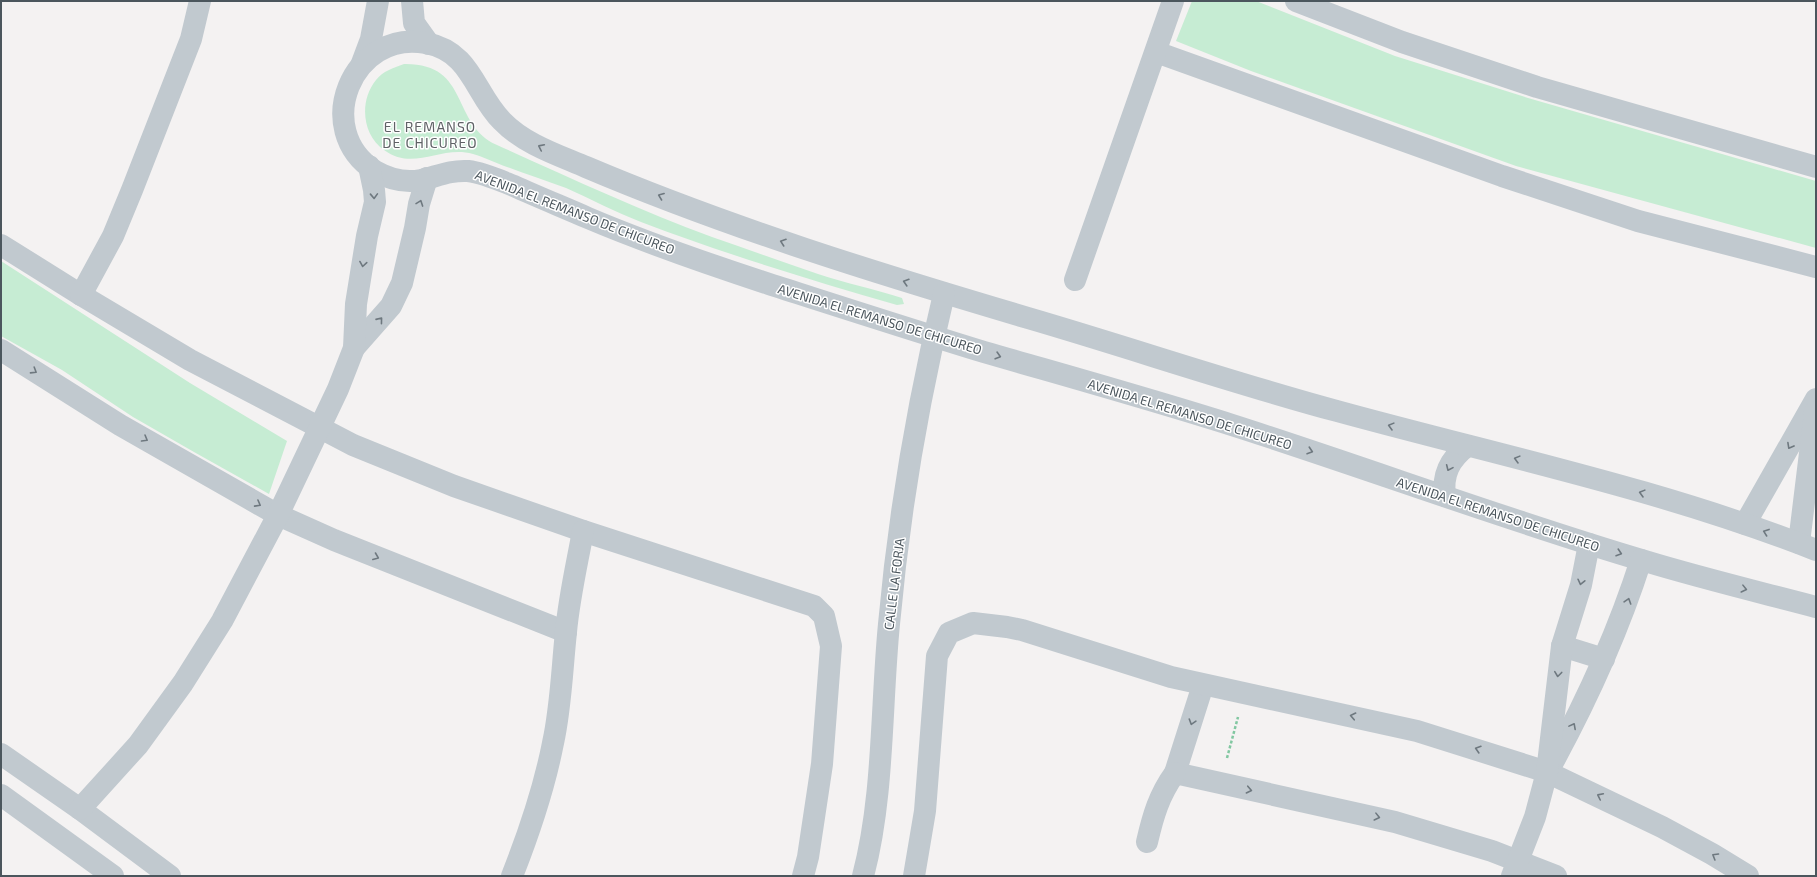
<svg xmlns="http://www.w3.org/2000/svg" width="1817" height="877" font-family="'Exo 2',sans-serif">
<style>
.green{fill:#c6ecd3}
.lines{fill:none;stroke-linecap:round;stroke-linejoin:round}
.path{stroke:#81c7a1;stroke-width:2.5;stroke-dasharray:3 2;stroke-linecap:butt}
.street{stroke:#c1c9cf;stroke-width:22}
.oneway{stroke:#6e787f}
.labels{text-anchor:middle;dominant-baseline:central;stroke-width:3;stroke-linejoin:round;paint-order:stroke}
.street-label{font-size:13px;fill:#4b565d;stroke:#fff}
.neighbourhood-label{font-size:14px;letter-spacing:1px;fill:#5f6266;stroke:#fff}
</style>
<rect width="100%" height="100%" fill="#f4f2f2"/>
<g class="green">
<path d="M1192,1H1256L1395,56L1528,98L1816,181V248L1516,166L1251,71L1176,41Z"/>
<path d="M404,64C471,63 450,124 497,145C568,177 639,210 712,237C747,249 782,262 818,274C845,283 874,289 902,298L904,304L897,305C811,280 725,254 641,222C615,212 591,199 566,188C546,181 526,174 507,167C496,163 484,157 473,154C440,145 414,172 384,150C362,135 359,101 376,80C383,71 393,68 404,64Z"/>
<path d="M1,261L190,383L287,441L269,494L194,452L133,417L62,370L1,336Z"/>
</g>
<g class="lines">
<path class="path" d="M1227,758L1238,717"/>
<g class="street">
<path d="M412,1L414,23L429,44"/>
<path d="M1296,1L1402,42L1537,87L1816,167"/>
<path d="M1156,52L1502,176L1638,221L1816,267"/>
<path d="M362,63L371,39L378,1"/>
<path d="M1,245L81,295L190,360L353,445L454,486L583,531L814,606L824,616L831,646L822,764L808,857L803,876"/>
<path d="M1075,280L1173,1"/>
<path d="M81,295L113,236L132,190L191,39L200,1"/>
<path d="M354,348L391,306L402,283L415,228L419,204L427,178"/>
<path d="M1,350L120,425L278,515L334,540L566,632"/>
<path d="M1445,496C1442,474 1450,459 1467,446"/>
<path d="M1745,524L1816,399"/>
<path d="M1799,543L1815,412"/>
<path d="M1816,550C1661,489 1497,455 1337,411C1233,383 1131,348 1028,318C879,274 730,228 586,167C558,155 524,144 502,121C474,93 472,52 426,43C352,29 311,130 375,171C389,179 405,183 421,180C438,176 450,170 468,171C484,173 499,180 514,186C538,197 563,207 588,218C647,243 708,264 769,284C841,307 912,330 984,352C1067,376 1150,399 1232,425C1370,469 1506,520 1645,561C1701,578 1759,592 1816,607"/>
<path d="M1562,646L1604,659"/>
<path d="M1203,685L1175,773L1395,822L1492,851L1556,876"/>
<path d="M1,754L80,809L170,876"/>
<path d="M1552,764C1588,698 1618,632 1641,560"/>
<path d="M1,795L113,876"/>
<path d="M80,809L138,745L183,683L222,621L278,515L338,389L354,348L356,304L367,236L375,202L374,190L369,166"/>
<path d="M1147,842C1153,816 1159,795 1175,773"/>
<path d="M512,876C529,833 544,789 553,743C561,707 562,669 566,632C569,598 577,564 583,531"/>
<path d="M863,876C884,798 881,705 889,624C899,513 918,402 944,294"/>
<path d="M914,876L925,811L937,656L949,633L973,623L1007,627L1022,630L1171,677L1417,731L1547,772L1662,827L1712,854L1748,876"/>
<path d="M1512,876L1535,817L1547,772L1562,646L1581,585L1589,544"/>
</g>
</g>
<defs><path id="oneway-chevron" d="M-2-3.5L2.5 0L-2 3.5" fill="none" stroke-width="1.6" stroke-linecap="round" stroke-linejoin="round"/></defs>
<g class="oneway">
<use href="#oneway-chevron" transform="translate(541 147) rotate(-154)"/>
<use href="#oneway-chevron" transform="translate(374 196) rotate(88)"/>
<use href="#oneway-chevron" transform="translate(661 196) rotate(-159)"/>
<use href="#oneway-chevron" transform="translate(420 203) rotate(-70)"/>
<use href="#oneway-chevron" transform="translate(783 242) rotate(-161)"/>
<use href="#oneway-chevron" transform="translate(363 264) rotate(99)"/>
<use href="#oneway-chevron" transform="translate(906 282) rotate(-163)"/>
<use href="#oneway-chevron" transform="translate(380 320) rotate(-51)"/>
<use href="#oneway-chevron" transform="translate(998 356) rotate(16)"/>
<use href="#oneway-chevron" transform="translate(34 371) rotate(32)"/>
<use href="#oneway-chevron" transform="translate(1391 426) rotate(-165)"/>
<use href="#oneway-chevron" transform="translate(145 439) rotate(30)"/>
<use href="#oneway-chevron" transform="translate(1790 446) rotate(119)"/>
<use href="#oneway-chevron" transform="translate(1310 451) rotate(18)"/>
<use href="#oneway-chevron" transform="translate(1517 459) rotate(-165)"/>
<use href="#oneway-chevron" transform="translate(1449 468) rotate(114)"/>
<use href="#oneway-chevron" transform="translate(1642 493) rotate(-165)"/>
<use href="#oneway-chevron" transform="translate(258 504) rotate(29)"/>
<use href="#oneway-chevron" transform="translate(1766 532) rotate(-160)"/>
<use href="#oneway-chevron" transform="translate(1619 553) rotate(18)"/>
<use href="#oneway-chevron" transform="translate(376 557) rotate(22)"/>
<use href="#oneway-chevron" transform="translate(1581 582) rotate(103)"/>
<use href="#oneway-chevron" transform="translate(1744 589) rotate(14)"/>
<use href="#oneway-chevron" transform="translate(1628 601) rotate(-72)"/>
<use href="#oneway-chevron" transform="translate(1558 674) rotate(97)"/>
<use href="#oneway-chevron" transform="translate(1353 716) rotate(-168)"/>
<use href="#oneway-chevron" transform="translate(1192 722) rotate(107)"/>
<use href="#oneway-chevron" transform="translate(1573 726) rotate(-62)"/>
<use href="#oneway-chevron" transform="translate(1478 749) rotate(-163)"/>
<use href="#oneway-chevron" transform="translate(1249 790) rotate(12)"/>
<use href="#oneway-chevron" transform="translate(1600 796) rotate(-154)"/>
<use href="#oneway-chevron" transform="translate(1377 817) rotate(14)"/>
<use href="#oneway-chevron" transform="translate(1715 856) rotate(-149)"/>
</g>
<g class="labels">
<g class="street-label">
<text transform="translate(575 212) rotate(21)">AVENIDA EL REMANSO DE CHICUREO</text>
<text transform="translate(880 319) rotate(17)">AVENIDA EL REMANSO DE CHICUREO</text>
<text transform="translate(1190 414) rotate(17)">AVENIDA EL REMANSO DE CHICUREO</text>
<text transform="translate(1498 514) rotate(18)">AVENIDA EL REMANSO DE CHICUREO</text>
<text transform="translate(894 584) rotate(-83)">CALLE LA FORJA</text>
</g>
<g class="neighbourhood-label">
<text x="430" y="126">EL REMANSO<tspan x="430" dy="16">DE CHICUREO</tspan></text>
</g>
</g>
<rect width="1817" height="877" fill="none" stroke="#4b565d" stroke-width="4"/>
</svg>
